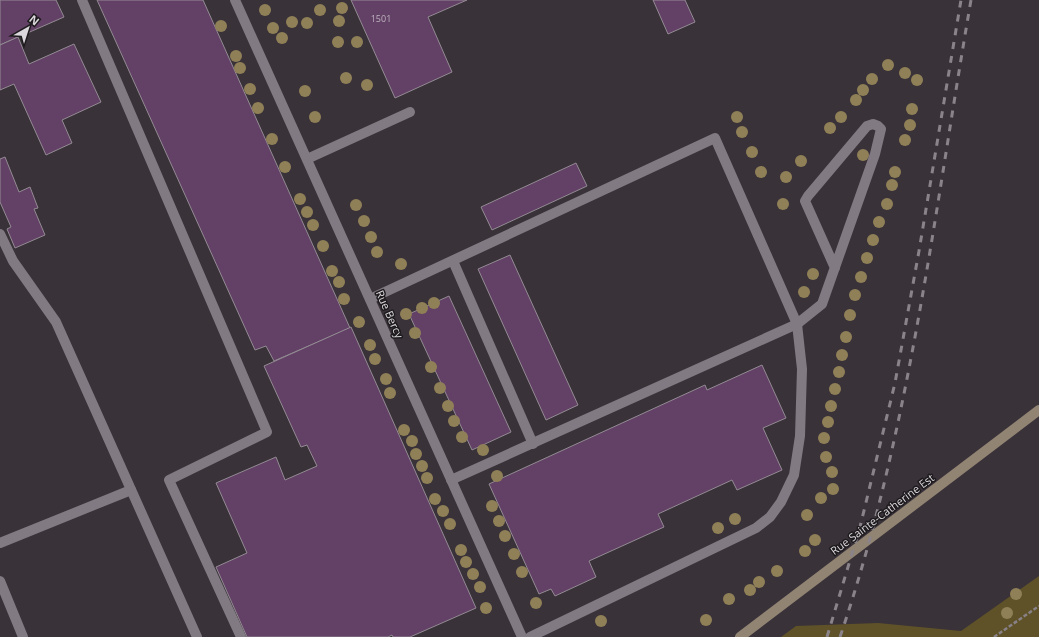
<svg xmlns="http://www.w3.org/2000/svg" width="1039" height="637" font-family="'Open Sans',sans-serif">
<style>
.green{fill:#5f5228}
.building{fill:#634166;stroke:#938b93}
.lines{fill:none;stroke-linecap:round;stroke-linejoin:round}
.path{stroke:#888288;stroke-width:2.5;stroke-dasharray:4 2;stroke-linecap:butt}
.lane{stroke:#827a82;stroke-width:10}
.street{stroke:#827a82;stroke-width:10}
.secondary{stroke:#918473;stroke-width:10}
.rail{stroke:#8a848a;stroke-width:3;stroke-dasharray:7 7;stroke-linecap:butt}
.tree{fill:#908057}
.labels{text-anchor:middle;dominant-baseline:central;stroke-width:3;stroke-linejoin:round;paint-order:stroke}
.number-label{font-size:9px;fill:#bdb2be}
.street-label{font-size:11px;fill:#dbd7dc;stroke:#1e1b1e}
</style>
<rect width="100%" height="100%" fill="#393239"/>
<path class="green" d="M1039,576V637H781L796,626L878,623L961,631Z"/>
<g class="building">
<path d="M0,0H56L64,17L0,45Z"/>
<path d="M97,0H203L350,328L274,361L266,346L255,350Z"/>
<path d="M351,0H467L428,17L452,72L395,98Z"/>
<path d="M653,0H685L695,22L668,34Z"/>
<path d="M18,37L29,64L74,44L101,102L62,120L72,143L46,155L14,84L0,90V45Z"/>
<path d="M5,157L19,192L30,187L38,208L34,209L45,235L15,248L7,229L11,227L0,202V159Z"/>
<path d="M576,163L587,186L492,230L481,207Z"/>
<path d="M510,255L578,405L546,420L478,269Z"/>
<path d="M449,296L511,432L472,450L409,314Z"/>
<path d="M351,327L476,608L410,637H393L392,635L388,637H247L216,567L247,553L216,483L276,457L285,480L317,466L307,445L301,447L264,366Z"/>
<path d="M762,365L786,418L763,428L782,470L737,490L732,480L658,514L664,527L589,561L596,577L555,596L551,589L539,594L489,484L705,385L707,390Z"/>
</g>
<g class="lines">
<path class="path" d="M994,637L1039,606"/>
<g class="lane">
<path d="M82,0L267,432L169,480L241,637"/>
<path d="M307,159L410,112"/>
<path d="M0,234L13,261L56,322L197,637"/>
<path d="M453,261L533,444"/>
<path d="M370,299L715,138L797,324L802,369L800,436L794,475L781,502L770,517L756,528L530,637"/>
<path d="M451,480L797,324L822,304L875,154L881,129L878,126L873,124L867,126L808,196L805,201L835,268"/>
<path d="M0,543L131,490"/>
</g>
<g class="street">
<path d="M235,0L522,637"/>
<path d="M0,581L23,637"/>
</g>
<path class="secondary" d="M740,637L1039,410"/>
<g class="rail">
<path d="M827,637L860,527L895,383L919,251L961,0"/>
<path d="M840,637C910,431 934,213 971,0"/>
</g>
</g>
<g class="tree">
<circle cx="342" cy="8" r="6"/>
<circle cx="265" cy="10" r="6"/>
<circle cx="320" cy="10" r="6"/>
<circle cx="339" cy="21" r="6"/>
<circle cx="292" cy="22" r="6"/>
<circle cx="307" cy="23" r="6"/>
<circle cx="221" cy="26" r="6"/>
<circle cx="273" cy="28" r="6"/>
<circle cx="282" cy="38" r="6"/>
<circle cx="338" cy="42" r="6"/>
<circle cx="357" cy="42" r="6"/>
<circle cx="236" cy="56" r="6"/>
<circle cx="888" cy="65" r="6"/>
<circle cx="240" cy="68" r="6"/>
<circle cx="905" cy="73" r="6"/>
<circle cx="346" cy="78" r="6"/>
<circle cx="872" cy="79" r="6"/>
<circle cx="917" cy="80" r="6"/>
<circle cx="367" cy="85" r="6"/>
<circle cx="250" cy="89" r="6"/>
<circle cx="863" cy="90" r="6"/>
<circle cx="305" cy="91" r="6"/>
<circle cx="856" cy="100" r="6"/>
<circle cx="258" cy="108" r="6"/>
<circle cx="912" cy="109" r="6"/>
<circle cx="315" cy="117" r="6"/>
<circle cx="737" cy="117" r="6"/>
<circle cx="841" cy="117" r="6"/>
<circle cx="910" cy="125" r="6"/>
<circle cx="830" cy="128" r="6"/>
<circle cx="742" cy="132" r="6"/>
<circle cx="272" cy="139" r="6"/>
<circle cx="905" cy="140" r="6"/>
<circle cx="752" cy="152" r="6"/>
<circle cx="863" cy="155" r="6"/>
<circle cx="801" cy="161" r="6"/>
<circle cx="285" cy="167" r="6"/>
<circle cx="761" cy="172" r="6"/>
<circle cx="895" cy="172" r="6"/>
<circle cx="786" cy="177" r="6"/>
<circle cx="892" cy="185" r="6"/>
<circle cx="300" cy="199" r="6"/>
<circle cx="783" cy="204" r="6"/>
<circle cx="887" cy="204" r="6"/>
<circle cx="356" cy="205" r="6"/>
<circle cx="307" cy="212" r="6"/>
<circle cx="364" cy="221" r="6"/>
<circle cx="879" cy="222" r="6"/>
<circle cx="313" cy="225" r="6"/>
<circle cx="371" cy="237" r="6"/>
<circle cx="873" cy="240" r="6"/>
<circle cx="323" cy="246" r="6"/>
<circle cx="377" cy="252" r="6"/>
<circle cx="867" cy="258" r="6"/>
<circle cx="401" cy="264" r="6"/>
<circle cx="332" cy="271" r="6"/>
<circle cx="813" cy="274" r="6"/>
<circle cx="861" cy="277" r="6"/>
<circle cx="339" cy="282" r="6"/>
<circle cx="804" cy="292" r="6"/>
<circle cx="855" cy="295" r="6"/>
<circle cx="344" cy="299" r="6"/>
<circle cx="434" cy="303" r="6"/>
<circle cx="422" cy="308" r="6"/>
<circle cx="406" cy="314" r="6"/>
<circle cx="850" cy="315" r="6"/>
<circle cx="359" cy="322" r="6"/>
<circle cx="415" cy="333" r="6"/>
<circle cx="846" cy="337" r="6"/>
<circle cx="370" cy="345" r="6"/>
<circle cx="842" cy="355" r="6"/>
<circle cx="375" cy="359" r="6"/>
<circle cx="431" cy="367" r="6"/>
<circle cx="839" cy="372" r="6"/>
<circle cx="386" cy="379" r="6"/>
<circle cx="440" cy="388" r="6"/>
<circle cx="835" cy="389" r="6"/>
<circle cx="390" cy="393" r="6"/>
<circle cx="448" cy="406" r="6"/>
<circle cx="831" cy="406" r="6"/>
<circle cx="454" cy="421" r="6"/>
<circle cx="828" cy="422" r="6"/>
<circle cx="404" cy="430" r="6"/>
<circle cx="462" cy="437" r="6"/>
<circle cx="824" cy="438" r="6"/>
<circle cx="412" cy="441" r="6"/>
<circle cx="483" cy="450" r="6"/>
<circle cx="416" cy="454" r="6"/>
<circle cx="826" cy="457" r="6"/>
<circle cx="422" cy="466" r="6"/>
<circle cx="832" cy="472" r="6"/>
<circle cx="497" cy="476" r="6"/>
<circle cx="427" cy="478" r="6"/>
<circle cx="833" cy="489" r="6"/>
<circle cx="821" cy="498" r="6"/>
<circle cx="435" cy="499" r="6"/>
<circle cx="492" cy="506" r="6"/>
<circle cx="443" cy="511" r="6"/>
<circle cx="807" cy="515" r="6"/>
<circle cx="735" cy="519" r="6"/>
<circle cx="499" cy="521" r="6"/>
<circle cx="450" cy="524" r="6"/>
<circle cx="718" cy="528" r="6"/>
<circle cx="505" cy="536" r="6"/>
<circle cx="815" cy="540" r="6"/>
<circle cx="461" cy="550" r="6"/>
<circle cx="805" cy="551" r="6"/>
<circle cx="514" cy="554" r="6"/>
<circle cx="466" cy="562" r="6"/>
<circle cx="777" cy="571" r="6"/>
<circle cx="522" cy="572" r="6"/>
<circle cx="473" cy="574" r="6"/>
<circle cx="759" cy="582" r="6"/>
<circle cx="480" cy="587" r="6"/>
<circle cx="750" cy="590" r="6"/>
<circle cx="1016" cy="594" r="6"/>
<circle cx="729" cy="599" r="6"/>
<circle cx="536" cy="603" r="6"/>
<circle cx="486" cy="608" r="6"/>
<circle cx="1007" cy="613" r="6"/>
<circle cx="706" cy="620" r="6"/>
<circle cx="601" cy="621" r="6"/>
</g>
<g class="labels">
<g class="number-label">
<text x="381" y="18">1501</text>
</g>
<g class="street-label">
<text transform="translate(390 314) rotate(66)">Rue Bercy</text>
<text transform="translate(882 514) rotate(-37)">Rue Sainte-Catherine Est</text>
</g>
</g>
<g transform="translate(28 28) rotate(39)" stroke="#1e1b1e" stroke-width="3" paint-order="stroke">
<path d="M0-3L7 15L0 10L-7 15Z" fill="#dbd7dc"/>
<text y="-6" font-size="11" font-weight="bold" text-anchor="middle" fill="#dbd7dc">N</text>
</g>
</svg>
